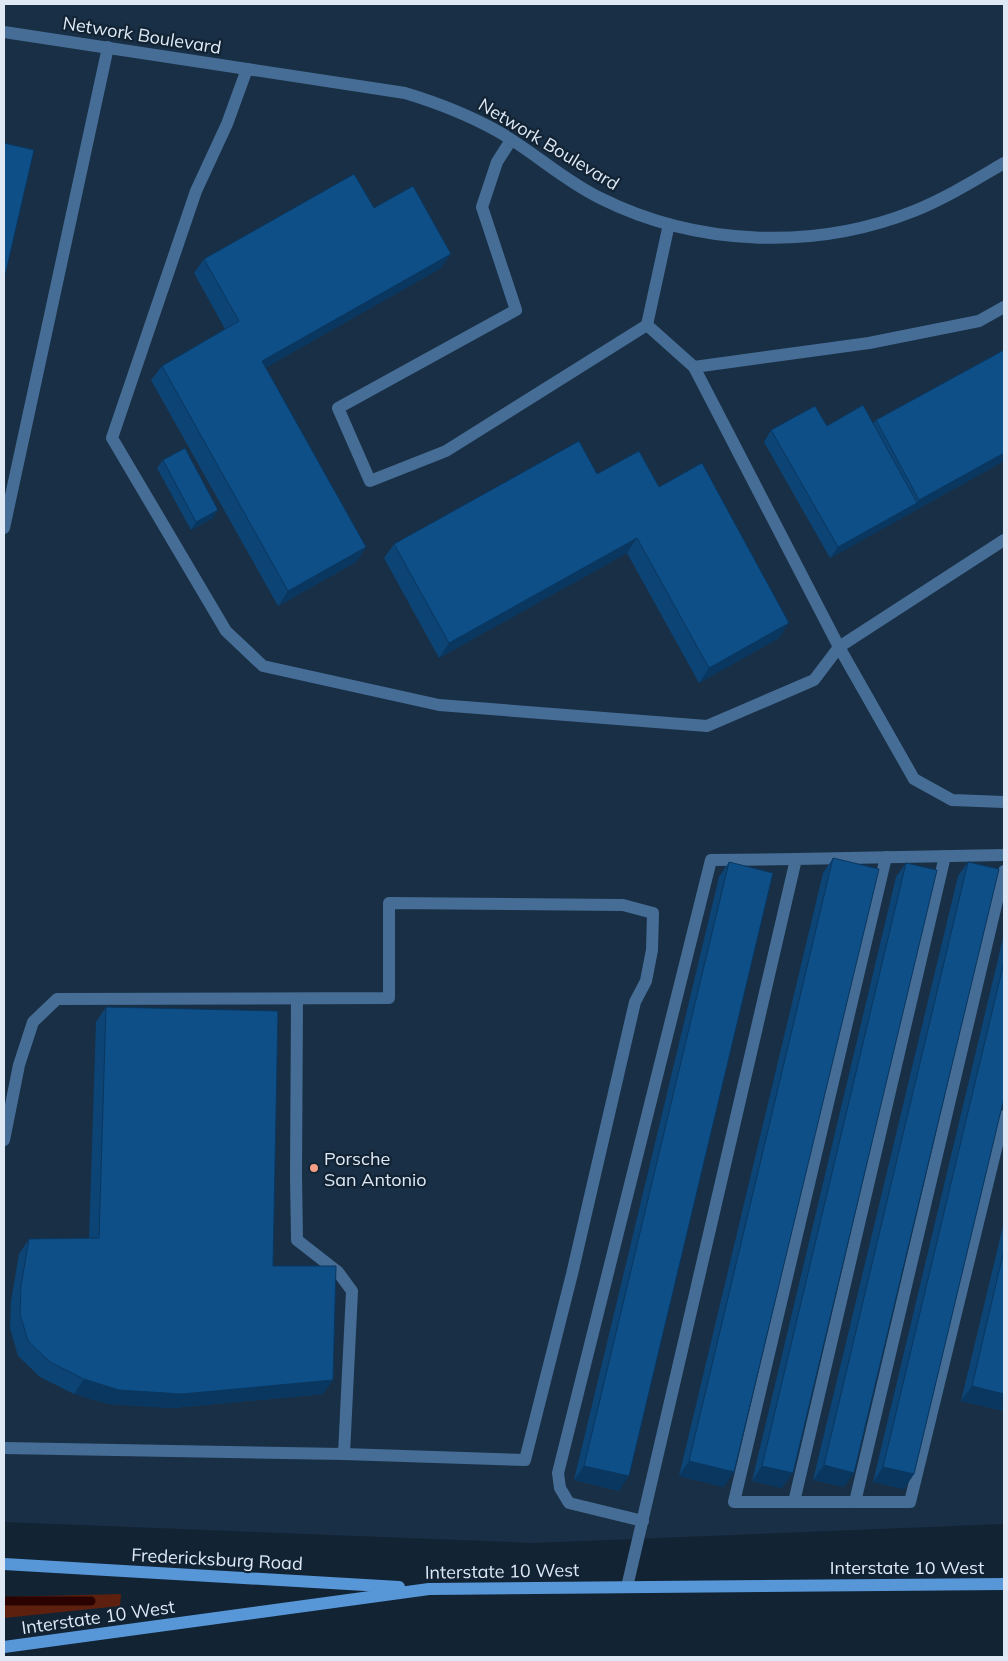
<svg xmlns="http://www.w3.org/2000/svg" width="1008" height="1661" font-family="Mulish,sans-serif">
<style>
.built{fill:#192f45}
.green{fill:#5d200e}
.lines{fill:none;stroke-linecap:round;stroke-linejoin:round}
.stream{stroke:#2a0300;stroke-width:9}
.service{stroke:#466d95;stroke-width:12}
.minor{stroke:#466d95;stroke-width:12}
.secondary{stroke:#5797d8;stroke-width:12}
.wall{fill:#0c4475}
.shaded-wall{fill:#0a375f}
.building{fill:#0e4f88;stroke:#0a375f}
.poi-dot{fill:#f39f86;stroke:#122334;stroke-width:2}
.labels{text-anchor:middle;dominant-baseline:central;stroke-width:4.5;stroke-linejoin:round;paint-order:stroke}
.street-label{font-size:18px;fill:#dfe9f5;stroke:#122334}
.poi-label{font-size:18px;fill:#dfe9f5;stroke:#122334;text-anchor:start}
</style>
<rect width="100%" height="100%" fill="#122334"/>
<path class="built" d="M4,4H1004V1524L533,1543L4,1522Z"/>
<path class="green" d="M121,1594L120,1606L4,1618V1597Z"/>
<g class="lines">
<path class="stream" d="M4,1601H91"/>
<g class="service">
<path d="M247,69L227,124L196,191L112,438L226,631L263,666L439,705L707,726L814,680L839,647L1004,540"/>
<path d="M511,140L497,162L482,207L516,310L338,408L370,481L446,451L647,325"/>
<path d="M669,224L647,325L694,367L869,343L979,321L1004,307"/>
<path d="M694,367L839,647L914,779L952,800L1004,802"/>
<path d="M4,528L108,47"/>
<path d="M886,857L734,1502H910L1004,1116"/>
<path d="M4,1140L19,1065L33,1022L57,999L389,998V903L623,905L653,913L652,950L646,981L635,1002L572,1274L525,1460L344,1454"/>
<path d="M4,1448L344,1454L352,1291L338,1272L297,1240L296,1175L297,999"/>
<path d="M794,1502L945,856"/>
<path d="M855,1502L1004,871"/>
<path d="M643,1521L569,1503L560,1488L558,1473L711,860L796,859"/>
<path d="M627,1587L796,859L1004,855"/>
</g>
<path class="minor" d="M4,32L405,93C438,103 469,115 499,132C534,152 563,180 600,198C696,246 814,251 914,211C946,198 975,180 1004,163"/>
<g class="secondary">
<path d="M4,1564L399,1587"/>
<path d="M4,1647L429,1589L1004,1584"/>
</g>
</g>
<g class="wall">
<path d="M374,208L441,268L265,368L366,547L356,562L278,606L151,380L162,366L225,329L194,273L204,259Z"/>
<path d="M1004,350V461L830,558L764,442L771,430L873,424L876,420Z"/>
<path d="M163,460L213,518L191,530L157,468Z"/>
<path d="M597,474L659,487L779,638L699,683L627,553L439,658L384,558L394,544Z"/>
<path d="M833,858L724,1487L679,1476L823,873Z"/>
<path d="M729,862L619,1491L574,1480L719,877Z"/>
<path d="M968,862L844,1487L813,1480L958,876Z"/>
<path d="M906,863L782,1488L752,1481L896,877Z"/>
<path d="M1004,934V1098L914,1474L904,1489L873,1482Z"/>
<path d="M106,1007L273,1266L333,1380L323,1394L172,1408L109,1404L74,1394L40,1377L18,1356L10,1328L11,1301L19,1254L29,1239L89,1238L96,1022Z"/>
<path d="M1004,1222V1411L961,1401Z"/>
</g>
<g class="shaded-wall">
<path d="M451,254L441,268L251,376L262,361Z"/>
<path d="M1004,453V461L830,558L838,547L917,503L919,500Z"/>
<path d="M218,510L213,518L191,530L196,522Z"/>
<path d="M637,538L627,553L439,658L449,643Z"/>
<path d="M366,547L356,562L278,606L288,591Z"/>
<path d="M789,623L779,638L699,683L709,668Z"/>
<path d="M84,1379L333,1380L323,1394L172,1408L109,1404L74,1394Z"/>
<path d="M972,1386L1004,1394V1411L961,1401Z"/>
<path d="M689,1461L734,1472L724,1487L679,1476Z"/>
<path d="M824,1465L854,1473L844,1487L813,1480Z"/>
<path d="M584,1466L629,1476L619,1491L574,1480Z"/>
<path d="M762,1466L793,1473L782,1488L752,1481Z"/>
<path d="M883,1467L914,1474L904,1489L873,1482Z"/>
</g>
<g class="building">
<path d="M4,143L34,150L4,280Z"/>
<path d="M354,174L374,208L413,186L451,254L262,361L366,547L288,591L162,366L239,321L204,259Z"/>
<path d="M1004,350V453L919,500L876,420Z"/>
<path d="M863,405L917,503L838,547L771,430L815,406L827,426Z"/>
<path d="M579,441L597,474L639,451L659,487L702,463L789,623L709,668L637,538L449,643L394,544Z"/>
<path d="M185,448L218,510L196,522L163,460Z"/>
<path d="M833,858L879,869L734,1472L689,1461Z"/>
<path d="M729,862L773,873L629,1476L584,1466Z"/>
<path d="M968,862L999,869L854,1473L824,1465Z"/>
<path d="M906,863L937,870L793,1473L762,1466Z"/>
<path d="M1004,962V1098L914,1474L883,1467Z"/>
<path d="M106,1007L278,1011L273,1266H336L333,1380L182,1394L119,1390L84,1379L50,1362L28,1341L20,1314L21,1286L29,1239L99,1238Z"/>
<path d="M1004,1250V1394L972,1386Z"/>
</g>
<circle class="poi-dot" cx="314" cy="1168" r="5"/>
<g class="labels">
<g class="street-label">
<text transform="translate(142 35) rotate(9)">Network Boulevard</text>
<text transform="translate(549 144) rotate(31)">Network Boulevard</text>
<text transform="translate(217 1559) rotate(3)">Fredericksburg Road</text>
<text x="907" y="1567">Interstate 10 West</text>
<text transform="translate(502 1571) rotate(-1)">Interstate 10 West</text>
<text transform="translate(98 1617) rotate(-8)">Interstate 10 West</text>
</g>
<g class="poi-label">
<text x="324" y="1158">Porsche<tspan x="324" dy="21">San Antonio</tspan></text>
</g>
</g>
<rect width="1008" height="1661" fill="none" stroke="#dfe9f5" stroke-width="10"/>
</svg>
